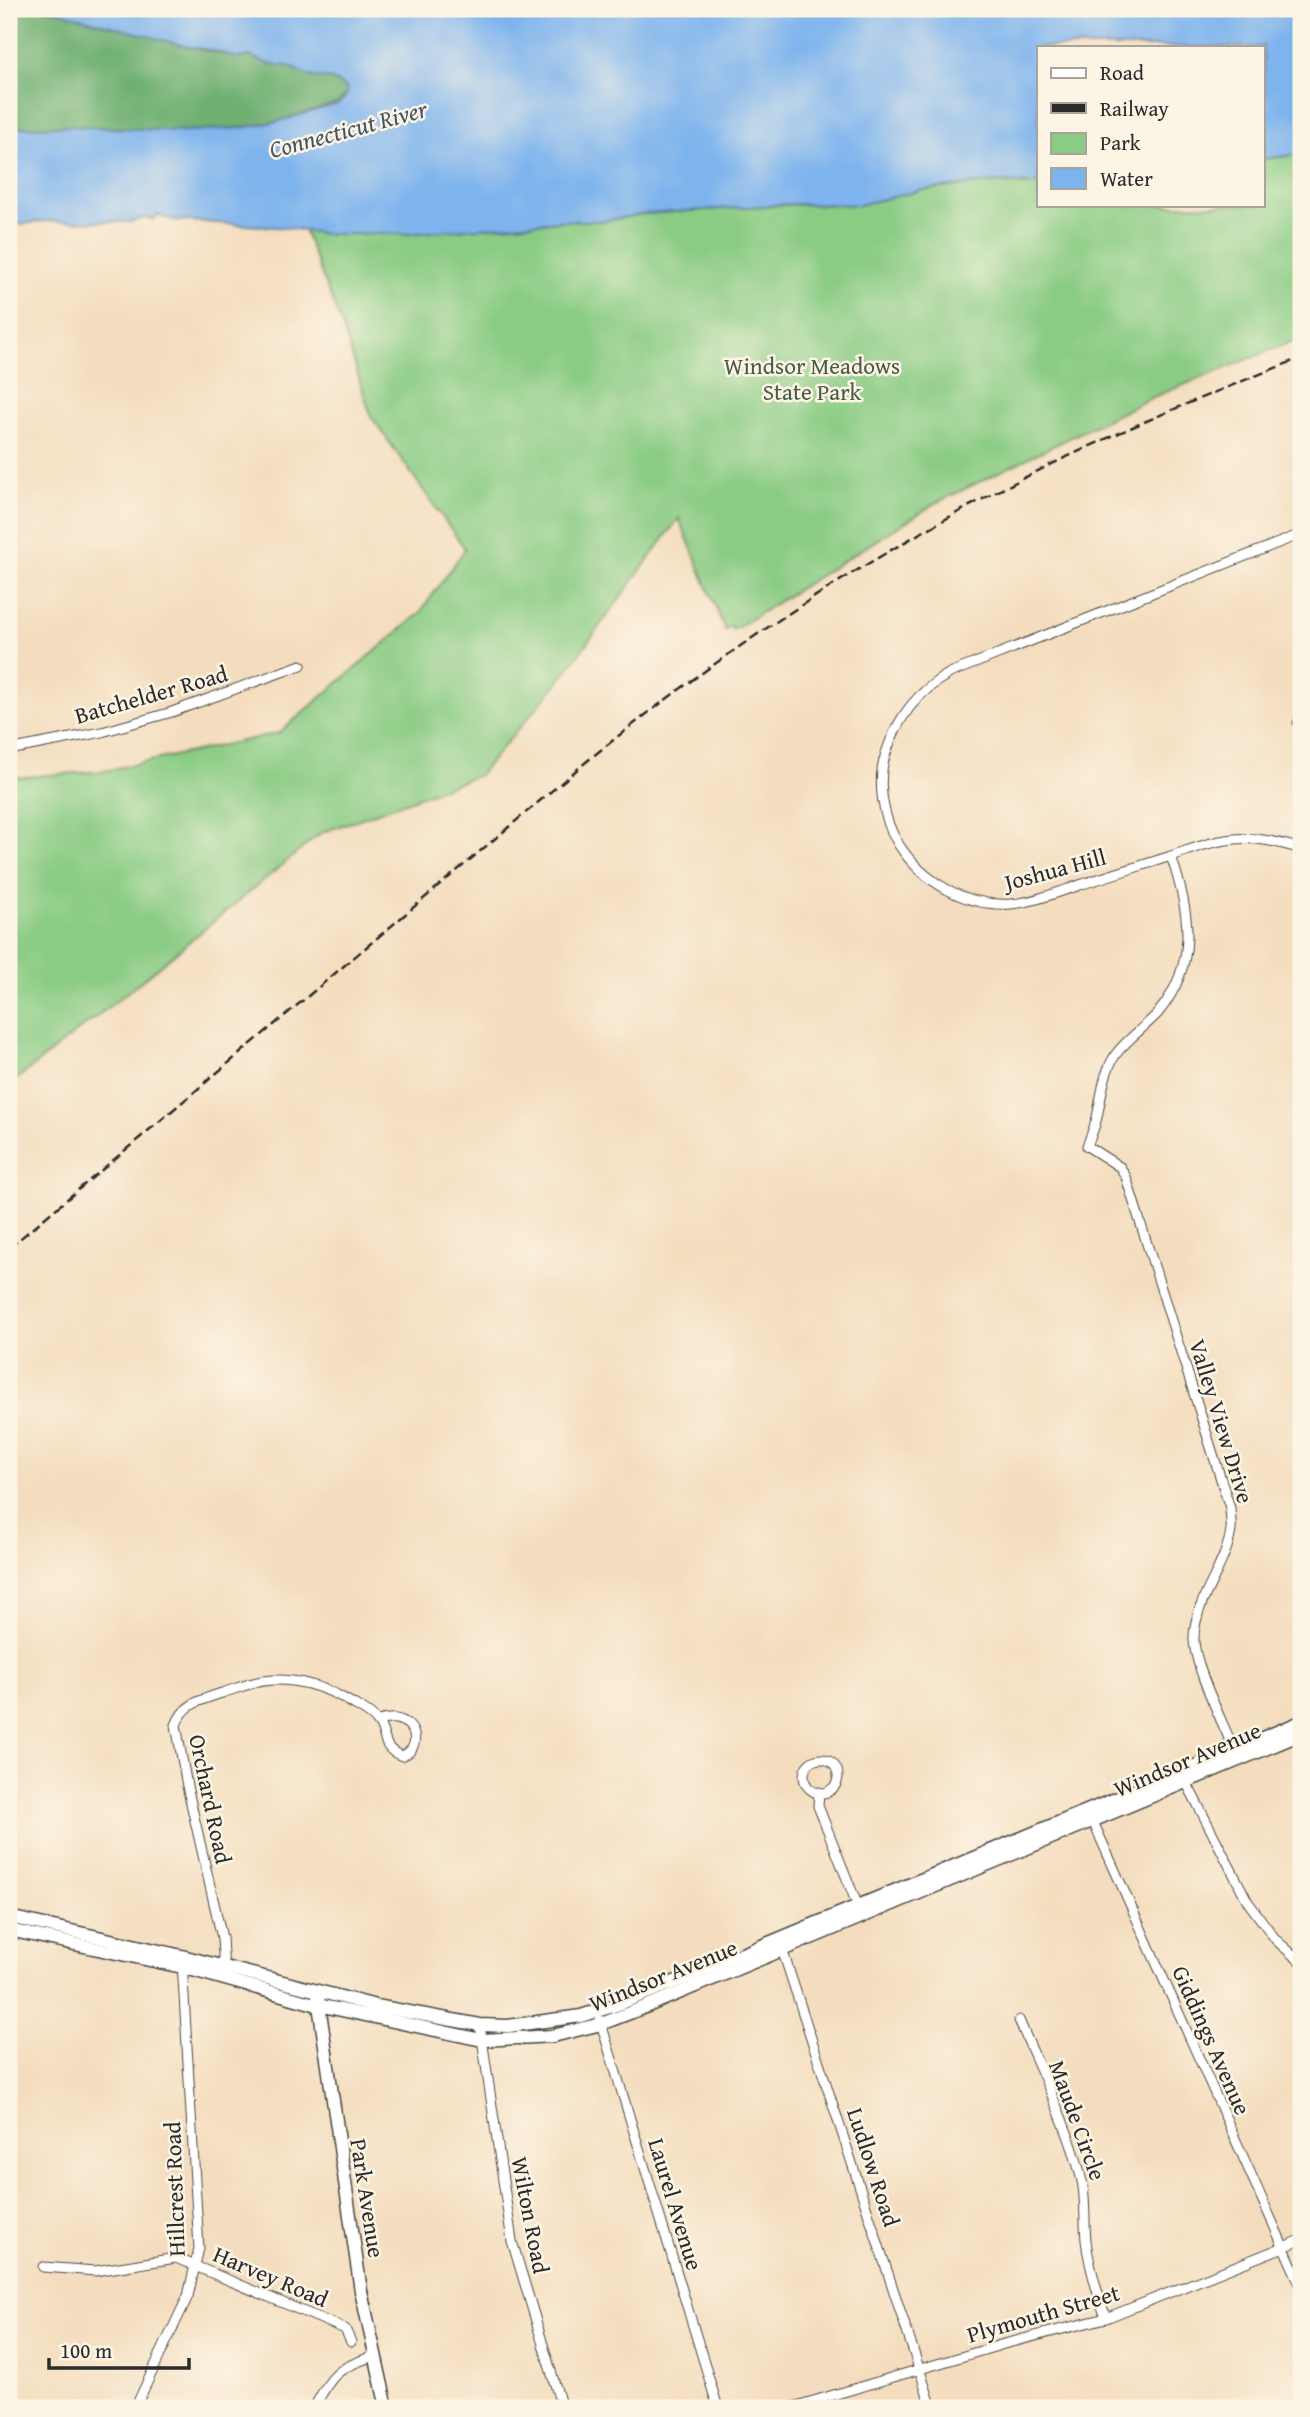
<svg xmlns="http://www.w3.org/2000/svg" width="1310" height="2417" font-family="'Gentium Book Plus',serif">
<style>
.green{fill:#8bcc84;stroke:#5b7c58;stroke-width:2}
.forest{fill:#70b072;stroke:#4e6e4e;stroke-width:2}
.water{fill:#7eb4ed;stroke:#54708c;stroke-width:2}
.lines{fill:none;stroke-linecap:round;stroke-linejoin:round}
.minor-casing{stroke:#494641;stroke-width:11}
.major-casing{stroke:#494641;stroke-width:15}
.minor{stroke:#fff;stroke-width:9}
.major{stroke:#fff;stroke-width:12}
.rail{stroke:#2b2b2b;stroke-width:2.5;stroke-dasharray:10 5;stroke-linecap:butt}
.labels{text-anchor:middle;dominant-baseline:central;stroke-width:5;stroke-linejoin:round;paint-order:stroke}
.park-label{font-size:23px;fill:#485b46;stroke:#fcf5e5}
.street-label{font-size:23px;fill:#2b2b2b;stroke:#fcf5e5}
.water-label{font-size:24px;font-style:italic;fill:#445465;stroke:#fcf5e5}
</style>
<rect width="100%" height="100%" fill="#fcf5e5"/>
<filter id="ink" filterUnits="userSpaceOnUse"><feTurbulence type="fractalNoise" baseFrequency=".0143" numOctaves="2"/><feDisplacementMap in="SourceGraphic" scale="14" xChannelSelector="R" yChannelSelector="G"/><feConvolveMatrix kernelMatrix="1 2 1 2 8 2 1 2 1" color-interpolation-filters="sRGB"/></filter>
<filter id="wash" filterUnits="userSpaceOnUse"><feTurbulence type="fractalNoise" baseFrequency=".00686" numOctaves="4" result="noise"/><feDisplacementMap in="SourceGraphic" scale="28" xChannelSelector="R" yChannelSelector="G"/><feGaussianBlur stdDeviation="1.57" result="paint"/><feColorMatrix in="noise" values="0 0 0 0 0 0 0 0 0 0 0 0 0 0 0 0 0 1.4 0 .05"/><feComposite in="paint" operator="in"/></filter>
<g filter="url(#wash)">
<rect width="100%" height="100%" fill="#f4ddbe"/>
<path class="green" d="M1301,154V338L1151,398L936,503L733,630L731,626L725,630L679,518L557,684L479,775L321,833L129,991L9,1085V778L104,771L279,733L419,614L465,549L371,416L342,325L304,230L337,234H407L561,221H602L644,214L793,204L858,205L922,190L998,182L1022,185L1039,183V205H1263V159Z"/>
<path class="forest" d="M9,9H48L185,46L240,58L250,56L269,64L288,66L309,76L330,79L346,87L347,93L338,103L275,122L240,128L186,131L67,126L9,127Z"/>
<path class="water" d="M48,9H1301V154L1263,159V47H1039V183L1034,184L998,182L922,190L858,205L793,204L644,214L602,221H561L407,234H324L290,228L173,220L157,215L154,219L143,218L131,222L44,221L9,226V128L67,126L186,131L240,128L275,122L338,104C344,100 349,94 346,87L330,79L309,76L288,66L269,64L250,56L236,58L220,52L185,46Z"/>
</g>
<g filter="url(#ink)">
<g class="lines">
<defs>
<g id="minor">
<path d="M1301,534L950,673C917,692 898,717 886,753C876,782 883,820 899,845C923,882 966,907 1011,904C1033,902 1056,893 1077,886C1107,876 1137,867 1168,857C1190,850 1211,841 1234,839C1258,837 1278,842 1301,849"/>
<path d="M1298,723L1301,722"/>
<path d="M9,750L102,732L172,712L301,665"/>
<path d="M1171,856C1190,912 1199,963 1158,1013C1145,1027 1127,1039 1116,1054C1102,1075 1102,1098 1096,1121C1094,1129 1090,1138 1087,1146L1120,1167L1126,1177L1230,1508C1230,1515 1232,1523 1231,1530C1226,1567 1195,1599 1194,1637C1193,1666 1225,1726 1236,1755"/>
<circle cx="821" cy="1776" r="17"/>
<path d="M1184,1778L1248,1902L1276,1940L1301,1962"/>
<path d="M819,1792L818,1806L859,1909"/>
<path d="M1091,1817L1301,2286"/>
<path d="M781,1946L932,2408"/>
<path d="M224,1972L222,1938L187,1786L176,1725C184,1703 202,1700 222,1693C235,1689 249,1683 263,1681C293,1677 324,1686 350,1702C358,1707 370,1712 376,1720C389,1734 379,1748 402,1756C422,1748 417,1723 396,1719C391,1718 383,1720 378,1721"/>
<path d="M600,2020L718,2408"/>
<path d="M1019,2020C1040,2070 1070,2129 1082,2181C1086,2200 1084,2220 1086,2240C1089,2267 1097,2292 1106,2318"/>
<path d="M480,2025L512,2241L562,2408"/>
<path d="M43,2267L95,2271L176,2258L345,2329L351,2342"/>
<path d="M135,2408L188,2296L199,2248L182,1962"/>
<path d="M314,2408C332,2374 337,2368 374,2356"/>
<path d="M790,2408L1004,2344L1106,2318L1301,2240"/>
<path d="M1285,2408L1301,2402"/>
</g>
<g id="major">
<path d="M9,1917L182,1956L376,2006L480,2025L508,2026L581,2016L616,2005L687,1977L1301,1722"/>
<path d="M9,1930L182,1967L318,2005L482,2040L553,2036L601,2024L645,2007L1301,1734"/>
<path d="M318,1998L361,2291L387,2408"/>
</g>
</defs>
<use href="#minor" class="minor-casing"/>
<use href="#major" class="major-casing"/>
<use href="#minor" class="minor"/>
<use href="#major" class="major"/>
<path class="rail" d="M9,1248L586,762C716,656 856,564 1006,487C1101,438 1201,397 1301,358"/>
</g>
</g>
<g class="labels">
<g class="park-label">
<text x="812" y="365">Windsor Meadows<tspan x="812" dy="26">State Park</tspan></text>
</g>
<g class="street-label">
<text transform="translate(151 694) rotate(-16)">Batchelder Road</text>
<text transform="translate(1055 869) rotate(-15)">Joshua Hill</text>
<text transform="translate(1222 1421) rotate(73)">Valley View Drive</text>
<text transform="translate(1187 1759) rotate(-23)">Windsor Avenue</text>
<text transform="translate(211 1799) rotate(78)">Orchard Road</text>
<text transform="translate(663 1975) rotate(-22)">Windsor Avenue</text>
<text transform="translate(1212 2040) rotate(66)">Giddings Avenue</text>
<text transform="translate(1078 2120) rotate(70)">Maude Circle</text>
<text transform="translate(874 2167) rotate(72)">Ludlow Road</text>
<text transform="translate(174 2189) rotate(-92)">Hillcrest Road</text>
<text transform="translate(368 2198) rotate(81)">Park Avenue</text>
<text transform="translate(676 2204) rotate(73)">Laurel Avenue</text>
<text transform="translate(531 2215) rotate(79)">Wilton Road</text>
<text transform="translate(271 2276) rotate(23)">Harvey Road</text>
<text transform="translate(1043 2313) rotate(-16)">Plymouth Street</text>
</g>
<g class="water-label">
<text transform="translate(348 129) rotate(-15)">Connecticut River</text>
</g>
</g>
<rect width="1310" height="2417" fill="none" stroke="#fcf5e5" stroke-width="35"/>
<rect x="1037" y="46" width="228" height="161" fill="#fcf5e5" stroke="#a8a49b" stroke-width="2"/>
<rect x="1051" y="68" width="35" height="10" fill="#ffffff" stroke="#a8a49b" stroke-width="2"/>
<text x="1100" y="80" font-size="21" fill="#2b2b2b">Road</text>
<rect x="1051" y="103" width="35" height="10" fill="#2b2b2b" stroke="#a8a49b" stroke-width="2"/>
<text x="1100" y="116" font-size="21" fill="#2b2b2b">Railway</text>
<rect x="1051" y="133" width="35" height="21" fill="#8bcc84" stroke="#a8a49b" stroke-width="2"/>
<text x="1100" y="150" font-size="21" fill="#2b2b2b">Park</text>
<rect x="1051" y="168" width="35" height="21" fill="#7eb4ed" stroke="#a8a49b" stroke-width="2"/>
<text x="1100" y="186" font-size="21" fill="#2b2b2b">Water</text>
<path d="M49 2358v10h140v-10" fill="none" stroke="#2b2b2b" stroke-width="3.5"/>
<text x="60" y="2358" font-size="21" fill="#2b2b2b" stroke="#fcf5e5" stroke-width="5" paint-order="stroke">100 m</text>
</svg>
